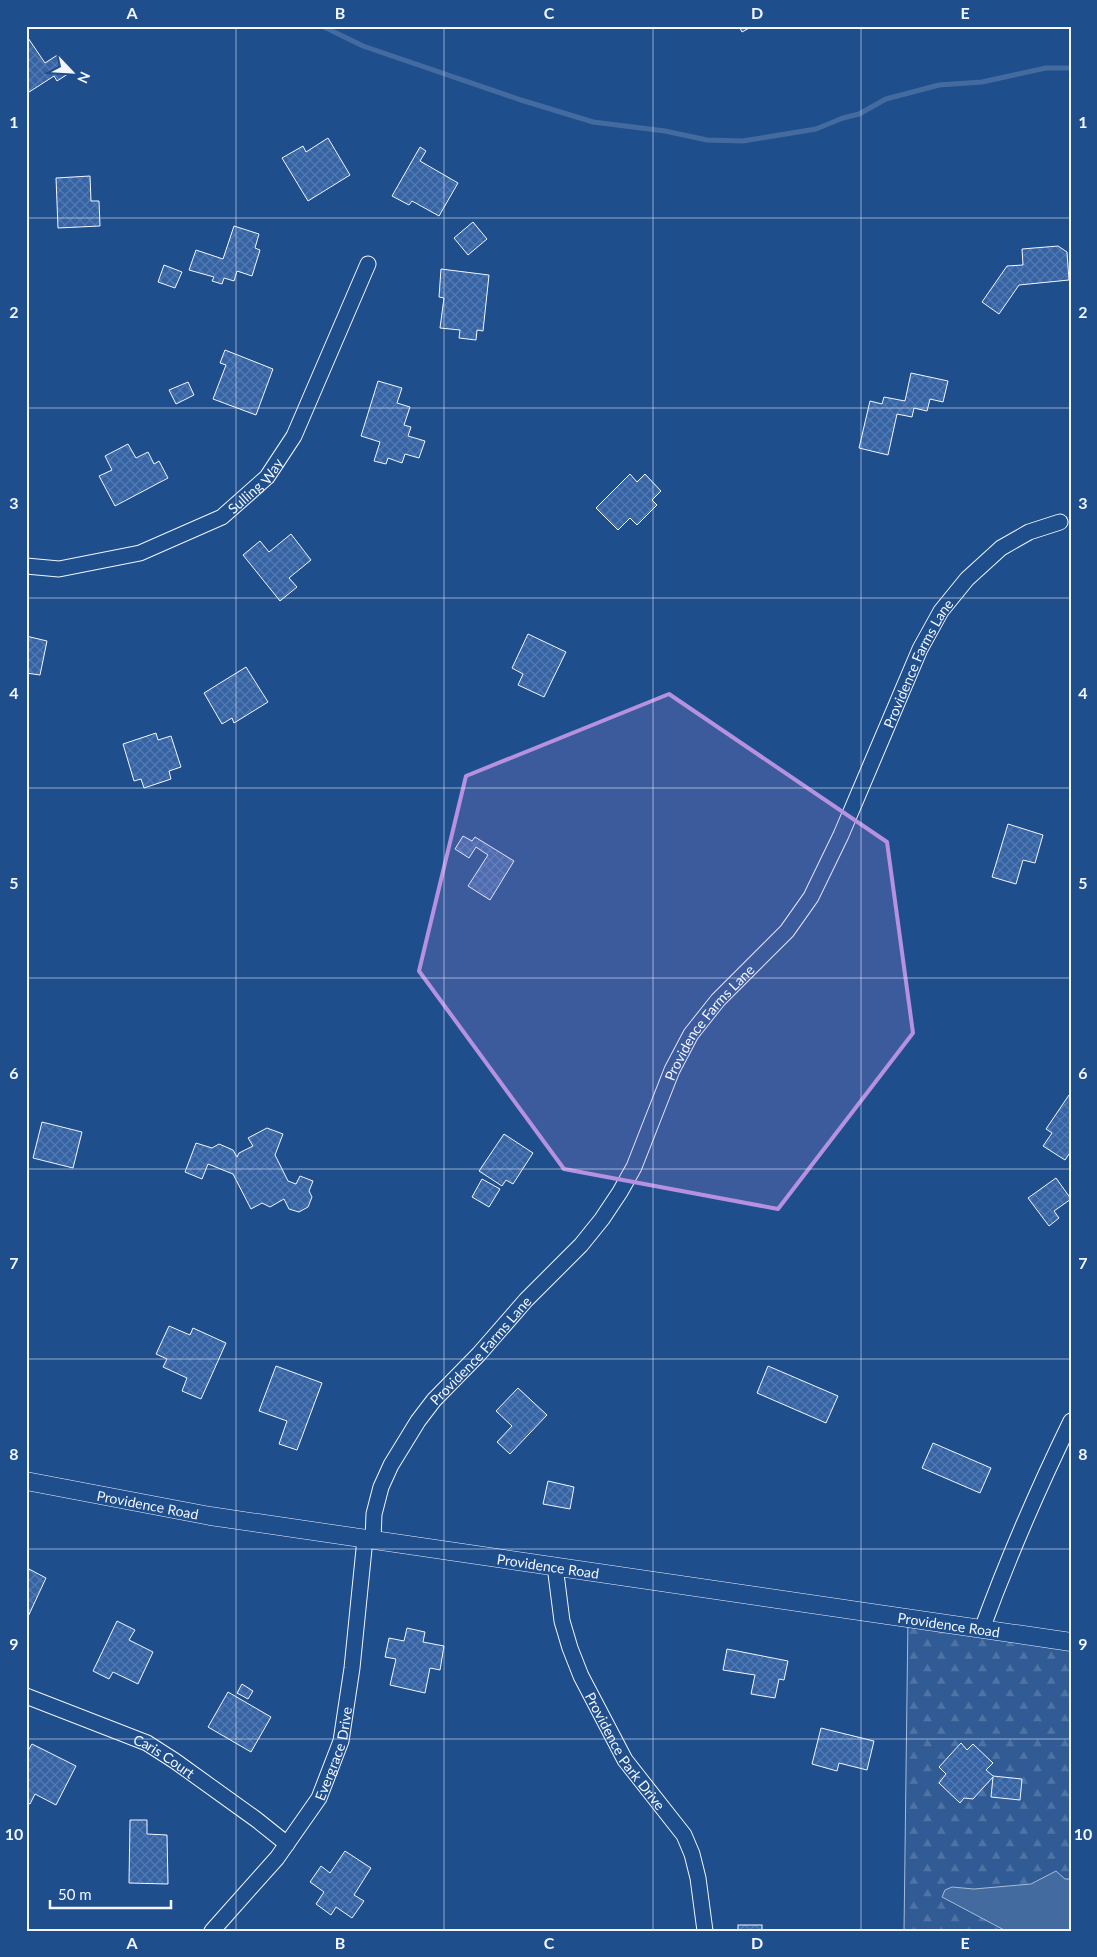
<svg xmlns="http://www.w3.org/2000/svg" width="1097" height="1957" font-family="Lato,sans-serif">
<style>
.forest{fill:url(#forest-firs);stroke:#a8bbd7}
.water{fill:#446ba0;stroke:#a8bbd7}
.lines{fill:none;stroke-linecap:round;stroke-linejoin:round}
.stream{stroke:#446ba0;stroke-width:5}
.building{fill:url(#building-cross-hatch);stroke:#f2f6ff}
.minor-casing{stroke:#f2f6ff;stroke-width:17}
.tertiary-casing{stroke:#f2f6ff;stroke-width:19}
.minor{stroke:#1f4e8c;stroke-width:15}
.tertiary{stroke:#1f4e8c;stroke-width:18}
.marked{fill:#b691df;fill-opacity:0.2;stroke:#b691df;stroke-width:4;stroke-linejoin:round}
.grid{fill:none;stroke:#f2f6ff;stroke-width:1;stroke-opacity:0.55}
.labels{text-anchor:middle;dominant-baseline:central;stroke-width:4;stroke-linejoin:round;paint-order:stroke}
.street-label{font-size:14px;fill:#f2f6ff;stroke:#1f4e8c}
.neatline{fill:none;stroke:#f2f6ff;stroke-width:2}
.grid-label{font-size:16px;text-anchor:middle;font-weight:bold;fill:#f2f6ff}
</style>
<defs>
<pattern id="forest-firs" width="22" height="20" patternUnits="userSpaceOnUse" patternTransform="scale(1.25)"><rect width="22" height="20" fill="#305b95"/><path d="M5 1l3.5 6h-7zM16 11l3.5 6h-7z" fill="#4e73a5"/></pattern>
<pattern id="building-cross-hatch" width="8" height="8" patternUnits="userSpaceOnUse" patternTransform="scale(1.25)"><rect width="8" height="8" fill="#3563a3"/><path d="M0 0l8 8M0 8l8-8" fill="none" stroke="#537ab1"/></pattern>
</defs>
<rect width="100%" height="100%" fill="#1f4e8c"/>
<path class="forest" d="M908,1616L1071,1649V1931H904Z"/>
<path class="water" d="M1056,1871L1065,1879H1071V1931H1006L942,1897L945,1890L952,1887L974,1889L1031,1884Z"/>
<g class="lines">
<path class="stream" d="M322,26L363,46L521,100L593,122L665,131L707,140L743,141L816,129L843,118L859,114L886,99L939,85L982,82L1046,68H1071"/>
</g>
<g class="building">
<path d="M739,26H753L742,32Z"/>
<path d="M26,35L45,63L59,54L71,72L57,81L54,76L26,94Z"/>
<path d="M328,138L350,175L308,201L282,158L303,146L306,152Z"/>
<path d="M420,147L426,151L420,161L458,183L439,216L412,201L409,205L392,196Z"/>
<path d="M90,176L91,201H99L100,226L58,228L56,178Z"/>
<path d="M473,222L487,239L468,255L454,238Z"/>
<path d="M234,226L259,234L255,248L260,250L252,276L237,271L234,281L224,278L222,284L212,281L214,277L189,270L196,250L223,259Z"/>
<path d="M1058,246L1067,252L1069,280L1019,285L999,314L982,302L1007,266L1023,265L1022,249Z"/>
<path d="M164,265L182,272L175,288L158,282Z"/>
<path d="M441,269L489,275L483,331L477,330L476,340L459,338L460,330L440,328L444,298L439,297Z"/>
<path d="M225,350L273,369L256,415L213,399L226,365L220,363Z"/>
<path d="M911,373L948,381L943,402L930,399L927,411L914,408L912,417L897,414L888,455L859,448L870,401L882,404L884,397L905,401Z"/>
<path d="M378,381L402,388L397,403L410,407L404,425L411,427L408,436L425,441L419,458L405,454L402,463L388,458L386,464L374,461L380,442L361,436Z"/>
<path d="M188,382L194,395L176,404L169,390Z"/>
<path d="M128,444L136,458L148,452L154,464L159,461L168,478L115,506L99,476L112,470L105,456Z"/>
<path d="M630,474L637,482L645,474L661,491L652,500L657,505L637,525L630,518L618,530L596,508Z"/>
<path d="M291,534L311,560L289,578L297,587L280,601L243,555L260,541L269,552Z"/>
<path d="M528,634L566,652L544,697L518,685L523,674L512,668Z"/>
<path d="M26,636L47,641L40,675L26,673Z"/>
<path d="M246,667L268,702L234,723L232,718L222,724L204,693Z"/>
<path d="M156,733L158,740L171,736L181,767L169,771L171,779L144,788L141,779L134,781L123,744Z"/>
<path d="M1008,824L1043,835L1035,863L1023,860L1016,884L992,877Z"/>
<path d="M463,836L472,841L475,837L514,861L490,900L468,886L488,855L476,847L469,858L455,849Z"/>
<path d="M1069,1095L1071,1097V1151L1065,1160L1043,1146L1052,1133L1046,1129Z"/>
<path d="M42,1122L82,1132L73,1168L33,1158Z"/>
<path d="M267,1128L283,1134L275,1155L288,1181L296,1184L300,1176L313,1181L309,1191L312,1197L308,1207L299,1212L289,1209L284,1199L270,1207L262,1203L251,1209L233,1174L208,1164L202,1179L185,1172L196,1143L212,1148L219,1144L233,1150L237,1157L239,1153L253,1146L248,1138Z"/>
<path d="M504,1134L533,1153L513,1184L506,1180L502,1186L479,1171Z"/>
<path d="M1056,1178L1071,1199L1054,1211L1059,1218L1049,1226L1028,1198Z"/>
<path d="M482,1179L500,1189L489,1207L472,1197Z"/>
<path d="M169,1326L190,1335L193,1328L226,1343L201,1399L182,1391L187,1378L163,1367L167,1359L156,1354Z"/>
<path d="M276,1366L322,1383L297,1450L279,1444L287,1421L259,1411Z"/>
<path d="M768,1366L838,1396L826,1423L757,1393Z"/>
<path d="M518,1388L547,1415L510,1454L497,1442L512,1426L496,1411Z"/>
<path d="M933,1443L991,1468L980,1493L922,1468Z"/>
<path d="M548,1481L574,1487L570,1509L543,1504Z"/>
<path d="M29,1569L46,1578L26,1621V1575Z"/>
<path d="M117,1621L135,1630L129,1640L153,1652L138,1684L113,1672L109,1679L93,1671Z"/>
<path d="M407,1628L425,1632L423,1642L444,1646L440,1670L430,1668L425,1693L390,1685L396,1659L385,1657L389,1638L404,1641Z"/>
<path d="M727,1649L788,1661L784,1680L779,1679L775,1698L751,1694L755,1675L723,1670Z"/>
<path d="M242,1684L253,1691L248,1699L237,1693Z"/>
<path d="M228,1692L271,1717L251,1752L208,1727Z"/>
<path d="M821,1728L874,1741L867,1770L839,1763L837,1771L812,1764Z"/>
<path d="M961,1743L967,1750L973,1744L993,1763L986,1770L993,1776L1022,1779L1020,1800L991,1797L993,1777L973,1799L964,1798L960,1803L939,1783L946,1774L939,1767Z"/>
<path d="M32,1744L76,1766L56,1805L35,1794L30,1804L26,1802V1754Z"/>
<path d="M130,1820H147V1834L167,1835L168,1884L129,1883Z"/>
<path d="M345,1851L371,1868L354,1895L364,1901L352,1918L336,1907L331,1915L316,1904L324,1892L310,1882L321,1866L330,1873Z"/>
<rect x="738" y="1925" width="24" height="6"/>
</g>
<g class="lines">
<defs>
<g id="minor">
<path id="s1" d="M26,566L59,569L140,553L222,517L267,477L294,436L368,264"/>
<path id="s2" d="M373,1540L374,1514L381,1487L391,1465L418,1421L434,1400L479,1354L526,1300L581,1245L602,1219L620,1192L634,1167L672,1070L691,1034L718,1000L787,931L811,897L841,835L920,649L941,611L967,579L1001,548L1029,532L1060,522"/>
<path id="s3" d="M555,1566L562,1621L570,1648L581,1676L625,1760L684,1835L692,1854L698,1878L705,1931"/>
<path d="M982,1629C1008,1558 1038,1489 1071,1421"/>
<path id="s4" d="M26,1696L147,1743L175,1761L257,1820L287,1844"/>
<path id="s5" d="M212,1931L277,1858L319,1798L341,1741L352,1668L365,1539"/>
</g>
<g id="tertiary">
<path id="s6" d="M26,1481L210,1516L1071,1642"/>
</g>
</defs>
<use href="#minor" class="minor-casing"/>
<use href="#tertiary" class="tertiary-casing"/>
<use href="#minor" class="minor"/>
<use href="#tertiary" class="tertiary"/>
</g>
<path class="marked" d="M669,694L887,842L913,1033L778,1209L564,1169L419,971L466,776Z"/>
<path class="grid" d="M236,26V1931M444,26V1931M653,26V1931M861,26V1931M26,218H1071M26,408H1071M26,598H1071M26,788H1071M26,978H1071M26,1169H1071M26,1359H1071M26,1549H1071M26,1739H1071"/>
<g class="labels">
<g class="street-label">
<text stroke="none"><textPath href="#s1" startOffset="251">Sulling Way</textPath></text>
<text stroke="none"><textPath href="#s2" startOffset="1049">Providence Farms Lane</textPath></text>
<text stroke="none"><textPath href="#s2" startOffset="629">Providence Farms Lane</textPath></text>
<text stroke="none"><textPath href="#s2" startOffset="224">Providence Farms Lane</textPath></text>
<text stroke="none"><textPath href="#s6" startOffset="124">Providence Road</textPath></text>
<text stroke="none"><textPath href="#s6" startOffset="529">Providence Road</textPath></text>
<text stroke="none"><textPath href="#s6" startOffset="934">Providence Road</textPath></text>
<text stroke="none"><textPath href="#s3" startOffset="201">Providence Park Drive</textPath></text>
<text stroke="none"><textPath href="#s5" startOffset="218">Evergrace Drive</textPath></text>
<text stroke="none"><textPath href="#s4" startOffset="151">Caris Court</textPath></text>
</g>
</g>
<rect width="1097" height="1957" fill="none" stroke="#1f4e8c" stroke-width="55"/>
<g transform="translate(72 72) rotate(115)" stroke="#1f4e8c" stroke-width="4" paint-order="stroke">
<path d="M0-4L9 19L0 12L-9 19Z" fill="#f2f6ff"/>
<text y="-8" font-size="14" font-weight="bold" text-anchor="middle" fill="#f2f6ff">N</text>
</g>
<path d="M50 1900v8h121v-8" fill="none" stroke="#f2f6ff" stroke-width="2.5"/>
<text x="58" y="1900" font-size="15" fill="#f2f6ff" stroke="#1f4e8c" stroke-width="4" paint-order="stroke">50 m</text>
<rect x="28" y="28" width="1042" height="1902" class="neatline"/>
<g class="grid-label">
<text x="132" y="19">A</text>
<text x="340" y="19">B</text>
<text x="549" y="19">C</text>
<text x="757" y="19">D</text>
<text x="965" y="19">E</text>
<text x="14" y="128">1</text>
<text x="1083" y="128">1</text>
<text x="14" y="318">2</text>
<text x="1083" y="318">2</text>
<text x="14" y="509">3</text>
<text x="1083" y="509">3</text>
<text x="14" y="699">4</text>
<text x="1083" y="699">4</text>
<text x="14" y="889">5</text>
<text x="1083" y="889">5</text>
<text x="14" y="1079">6</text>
<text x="1083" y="1079">6</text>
<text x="14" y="1269">7</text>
<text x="1083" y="1269">7</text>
<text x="14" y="1460">8</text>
<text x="1083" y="1460">8</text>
<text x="14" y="1650">9</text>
<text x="1083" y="1650">9</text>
<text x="14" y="1840">10</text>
<text x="1083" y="1840">10</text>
<text x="132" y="1949">A</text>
<text x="340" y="1949">B</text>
<text x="549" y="1949">C</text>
<text x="757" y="1949">D</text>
<text x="965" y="1949">E</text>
</g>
</svg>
